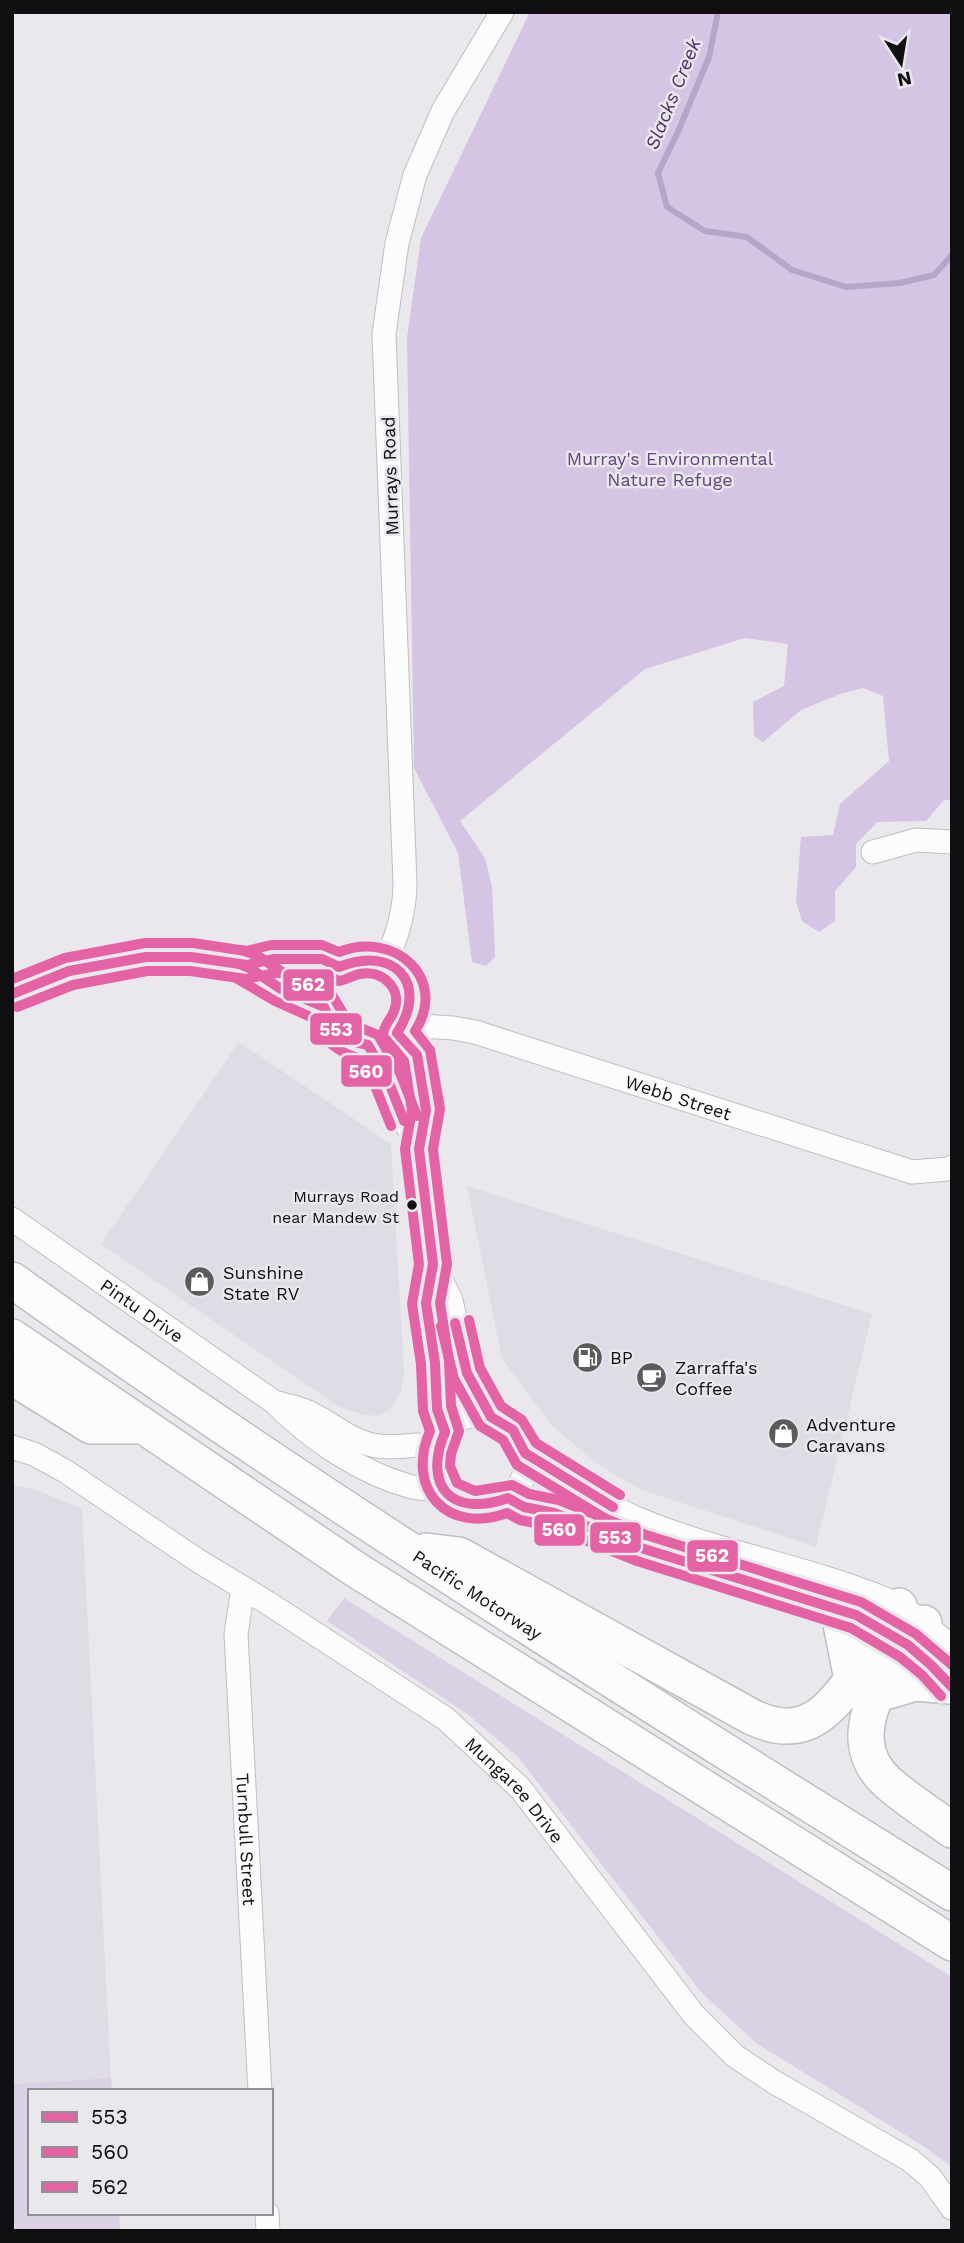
<svg xmlns="http://www.w3.org/2000/svg" width="964" height="2243" font-family="'Work Sans',sans-serif">
<style>
.built{fill:#e0dce6}
.green{fill:#dad1e5}
.forest{fill:#d3c5e3}
.lines{fill:none;stroke-linecap:round;stroke-linejoin:round}
.stream{stroke:#b5a5c8;stroke-width:6}
.minor-casing{stroke:#bfbec1;stroke-width:25}
.highway-casing{stroke:#bfbec1;stroke-width:38}
.minor{stroke:#fcfcfc;stroke-width:23}
.highway{stroke:#fcfcfc;stroke-width:35}
.bus-1-casing{stroke:#eae7ed;stroke-width:16}
.bus-2-casing{stroke:#eae7ed;stroke-width:16}
.bus-3-casing{stroke:#eae7ed;stroke-width:16}
.bus-1{stroke:#e463a4;stroke-width:10}
.bus-2{stroke:#e463a4;stroke-width:10}
.bus-3{stroke:#e463a4;stroke-width:10}
.bus-dot{fill:#0f0e10;stroke:#eae7ed;stroke-width:2.5}
.labels{text-anchor:middle;dominant-baseline:central;stroke-width:5;stroke-linejoin:round;paint-order:stroke}
.bus-label{font-size:16px;fill:#0f0e10;stroke:#eae7ed;text-anchor:end}
.park-label{font-size:18px;fill:#634584;stroke:#eae7ed}
.street-label{font-size:18px;fill:#0f0e10;stroke:#eae7ed}
.poi-label{font-size:18px;fill:#0f0e10;stroke:#eae7ed;text-anchor:start}
.water-label{font-size:19px;font-style:italic;fill:#4f306e;stroke:#eae7ed}
.line-badge{stroke:#eae7ed;stroke-width:2.5}
.badge-label{font-size:19px;text-anchor:middle;font-weight:bold;fill:#fff}
</style>
<rect width="100%" height="100%" fill="#eae8ec"/>
<g class="built">
<path d="M239,1042L391,1144L404,1371L401,1391L392,1407L380,1416L365,1415L339,1407L101,1244Z"/>
<path d="M467,1186L872,1314L816,1547L639,1489L598,1464L551,1425L502,1358Z"/>
<path d="M12,1485L34,1489L82,1509L111,2078L12,2084Z"/>
</g>
<g class="green">
<path d="M344,1598L952,1977V2167L923,2146L756,2043L701,1992L518,1757L466,1713L327,1621Z"/>
<path d="M111,2078L112,2091H30V2213H119L120,2231H12V2084Z"/>
</g>
<path class="forest" d="M530,12H952V800H944L926,821L877,822L856,844V867L835,891V921L819,932L802,921L796,901L801,837L833,835L840,804L889,761L883,696L863,688L840,694L801,710L763,742L754,736L753,702L784,686L788,644L745,638L645,669L460,821L485,858L492,887L495,957L486,966L472,962L458,853L414,768L407,338L421,238Z"/>
<g class="lines">
<path class="stream" d="M718,12L709,57L677,134L658,173L667,207L705,231L747,237L792,270L846,287L900,283L934,275L952,255"/>
<defs>
<g id="minor">
<path d="M873,852L916,840L952,842"/>
<circle cx="367" cy="1001" r="44"/>
<path d="M386,961C397,937 405,910 405,883L384,334L397,243L415,175L443,111L502,12"/>
<path d="M247,965L265,980L324,1007"/>
<path d="M12,994L69,971L146,957H191L247,965L273,959H322L339,967"/>
<path id="s1" d="M404,1025L453,1028L475,1032L912,1172L948,1169L952,1167"/>
<path d="M397,1033L417,1055L426,1110L419,1149L433,1264L426,1303L435,1363L437,1409L445,1432"/>
<path d="M368,1045L388,1080L401,1114L419,1149"/>
<path id="s2" d="M12,1219L274,1402C311,1439 360,1473 412,1487C423,1489 434,1490 445,1491"/>
<path d="M433,1264L451,1300L467,1373L491,1417"/>
<path d="M277,1403C285,1405 295,1407 303,1410C327,1419 346,1439 372,1445C393,1450 415,1443 437,1445"/>
<circle cx="480" cy="1461" r="46"/>
<path id="s3" d="M12,1447L34,1454L65,1471L197,1560L268,1603L446,1719L520,1788L694,2015L735,2056L774,2082L910,2160L930,2177L952,2208"/>
<path d="M525,1453C564,1473 596,1501 636,1518C716,1552 804,1566 885,1599L912,1614L952,1647"/>
<path d="M508,1498L524,1507L554,1513L641,1548L856,1615C893,1632 926,1655 952,1687"/>
<path id="s4" d="M243,1588L236,1634L260,2091"/>
<path d="M267,2213L268,2231"/>
</g>
<g id="highway">
<path id="s5" d="M12,1280C317,1498 634,1695 952,1893"/>
<path d="M12,1337L358,1571L952,1943"/>
<path d="M12,1377L91,1426H140"/>
<path d="M426,1551L459,1555L752,1717C804,1742 830,1712 858,1671C872,1650 885,1628 899,1606"/>
<path d="M838,1609L852,1679"/>
<path d="M924,1623C892,1664 836,1733 886,1781C906,1799 930,1814 952,1830"/>
<path d="M878,1694L915,1683L951,1686"/>
</g>
</defs>
<use href="#minor" class="minor-casing"/>
<use href="#highway" class="highway-casing"/>
<use href="#minor" class="minor"/>
<use href="#highway" class="highway"/>
<defs>
<g id="bus-1">
<path d="M239,964L251,969L281,989L324,1007C332,1030 344,1041 368,1045L388,1080L404,1121"/>
<path d="M12,994L69,971L146,957H191L247,965L273,959H322L339,967C393,945 430,982 397,1033L417,1055L426,1110L419,1149L433,1264L426,1303L435,1363L437,1409L445,1432C422,1487 452,1518 508,1498L524,1507L554,1513L641,1548L856,1615L908,1645L931,1665L952,1687"/>
<path d="M455,1323L467,1373L491,1417L513,1430L525,1453L613,1507"/>
</g>
<g id="bus-2">
<path d="M236,978L275,1001L313,1018C322,1039 336,1052 359,1058L375,1086L391,1126"/>
<path d="M17,1007L73,985L147,971H190L246,979L275,973H319L339,981C346,980 353,975 360,974C382,969 403,989 394,1011C391,1020 383,1025 383,1036L404,1061L412,1110L405,1149L419,1264L412,1304L421,1364L423,1411L430,1431C405,1489 447,1535 507,1513L520,1520L550,1526L637,1561L851,1628L900,1657L922,1675L941,1696"/>
<path d="M441,1326L454,1379L480,1426L503,1440L517,1465L606,1519"/>
</g>
<g id="bus-3">
<path d="M242,950L258,956L288,976L332,995L349,1023L378,1035L400,1073L417,1116"/>
<path d="M12,979L65,958L145,943H193L246,951L271,945H322L339,952C394,930 449,978 415,1031L430,1050L440,1109L433,1149L447,1264L440,1303L449,1361L451,1406L459,1431L451,1454L450,1466L457,1483L475,1491L512,1485L529,1494L559,1500L646,1535L861,1602L916,1634L952,1665"/>
<path d="M469,1320L480,1368L501,1406L522,1420L536,1443L620,1495"/>
</g>
</defs>
<use href="#bus-1" class="bus-1-casing"/>
<use href="#bus-2" class="bus-2-casing"/>
<use href="#bus-3" class="bus-3-casing"/>
<use href="#bus-1" class="bus-1"/>
<use href="#bus-2" class="bus-2"/>
<use href="#bus-3" class="bus-3"/>
</g>
<defs>
<symbol id="shop-disc" viewBox="-11 -11 22 22"><circle r="9.5" fill="#5c5a5d" stroke="#eae7ed"/><path d="M-5-2.5h2.3a2.7 3.5 0 0 1 5.4 0H5L5.5 6h-11ZM-1.5-2.5h3a1.5 2.3 0 0 0-3 0Z" fill="#fff"/></symbol>
<symbol id="fuel-disc" viewBox="-11 -11 22 22"><circle r="9.5" fill="#5c5a5d" stroke="#eae7ed"/><path d="M-5.5-6h7V0h2V4h1.3V-2.5L3-4.5l.8-.8L6-3V5H2.5V1h-1V6h-7ZM-4.2-4.7v3.2H.2V-4.7Z" fill="#fff"/></symbol>
<symbol id="cafe-disc" viewBox="-11 -11 22 22"><circle r="9.5" fill="#5c5a5d" stroke="#eae7ed"/><path d="M-5.5-4.5H6V0H3Q3 3.5 0 3.5H-2.5Q-5.5 3.5-5.5 0ZM3-3.2v2h1.7v-2ZM-6 4.5H4V6H-6Z" fill="#fff"/></symbol>
</defs>
<g fill-rule="evenodd">
<use href="#shop-disc" x="182" y="1264" width="35" height="35"/>
<use href="#fuel-disc" x="570" y="1340" width="35" height="35"/>
<use href="#cafe-disc" x="634" y="1360" width="35" height="35"/>
<use href="#shop-disc" x="766" y="1416" width="35" height="35"/>
</g>
<circle class="bus-dot" cx="412" cy="1205" r="6"/>
<g class="labels">
<g class="bus-label">
<text x="399" y="1196">Murrays Road<tspan x="399" dy="21">near Mandew St</tspan></text>
</g>
<g class="park-label">
<text x="670" y="458">Murray's Environmental<tspan x="670" dy="21">Nature Refuge</tspan></text>
</g>
<g class="street-label">
<text transform="translate(390 476) rotate(-92)">Murrays Road</text>
<text stroke="none"><textPath href="#s1" startOffset="285">Webb Street</textPath></text>
<text stroke="none"><textPath href="#s2" startOffset="159">Pintu Drive</textPath></text>
<text stroke="none"><textPath href="#s5" startOffset="562">Pacific Motorway</textPath></text>
<text stroke="none"><textPath href="#s3" startOffset="612">Mungaree Drive</textPath></text>
<text stroke="none"><textPath href="#s4" startOffset="252">Turnbull Street</textPath></text>
</g>
<g class="poi-label">
<text x="223" y="1272">Sunshine<tspan x="223" dy="21">State RV</tspan></text>
<text x="610" y="1357">BP</text>
<text x="675" y="1367">Zarraffa's<tspan x="675" dy="21">Coffee</tspan></text>
<text x="806" y="1424">Adventure<tspan x="806" dy="21">Caravans</tspan></text>
</g>
<g class="water-label">
<text transform="translate(673 94) rotate(-68)">Slacks Creek</text>
</g>
</g>
<g class="line-badge">
<rect x="282" y="968" width="53" height="34" rx="7" fill="#e463a4"/>
<rect x="309" y="1012" width="54" height="34" rx="7" fill="#e463a4"/>
<rect x="340" y="1054" width="53" height="34" rx="7" fill="#e463a4"/>
<rect x="533" y="1513" width="53" height="34" rx="7" fill="#e463a4"/>
<rect x="589" y="1521" width="53" height="33" rx="7" fill="#e463a4"/>
<rect x="686" y="1539" width="53" height="34" rx="7" fill="#e463a4"/>
</g>
<g class="badge-label">
<text x="308" y="991">562</text>
<text x="336" y="1036">553</text>
<text x="366" y="1078">560</text>
<text x="559" y="1536">560</text>
<text x="615" y="1544">553</text>
<text x="712" y="1562">562</text>
</g>
<rect width="964" height="2243" fill="none" stroke="#0f0e10" stroke-width="28"/>
<rect x="28" y="2089" width="245" height="126" fill="#eae7ed" stroke="#929095" stroke-width="2"/>
<rect x="42" y="2112" width="35" height="10" fill="#e463a4" stroke="#929095" stroke-width="2"/>
<text x="91" y="2124" font-size="21" fill="#0f0e10">553</text>
<rect x="42" y="2147" width="35" height="10" fill="#e463a4" stroke="#929095" stroke-width="2"/>
<text x="91" y="2159" font-size="21" fill="#0f0e10">560</text>
<rect x="42" y="2182" width="35" height="10" fill="#e463a4" stroke="#929095" stroke-width="2"/>
<text x="91" y="2194" font-size="21" fill="#0f0e10">562</text>
<g transform="translate(901 63) rotate(168)" stroke="#eae7ed" stroke-width="5" paint-order="stroke">
<path d="M0-5L12 26L0 18L-12 26Z" fill="#0f0e10"/>
<text y="-10" font-size="19" font-weight="bold" text-anchor="middle" fill="#0f0e10">N</text>
</g>
</svg>
